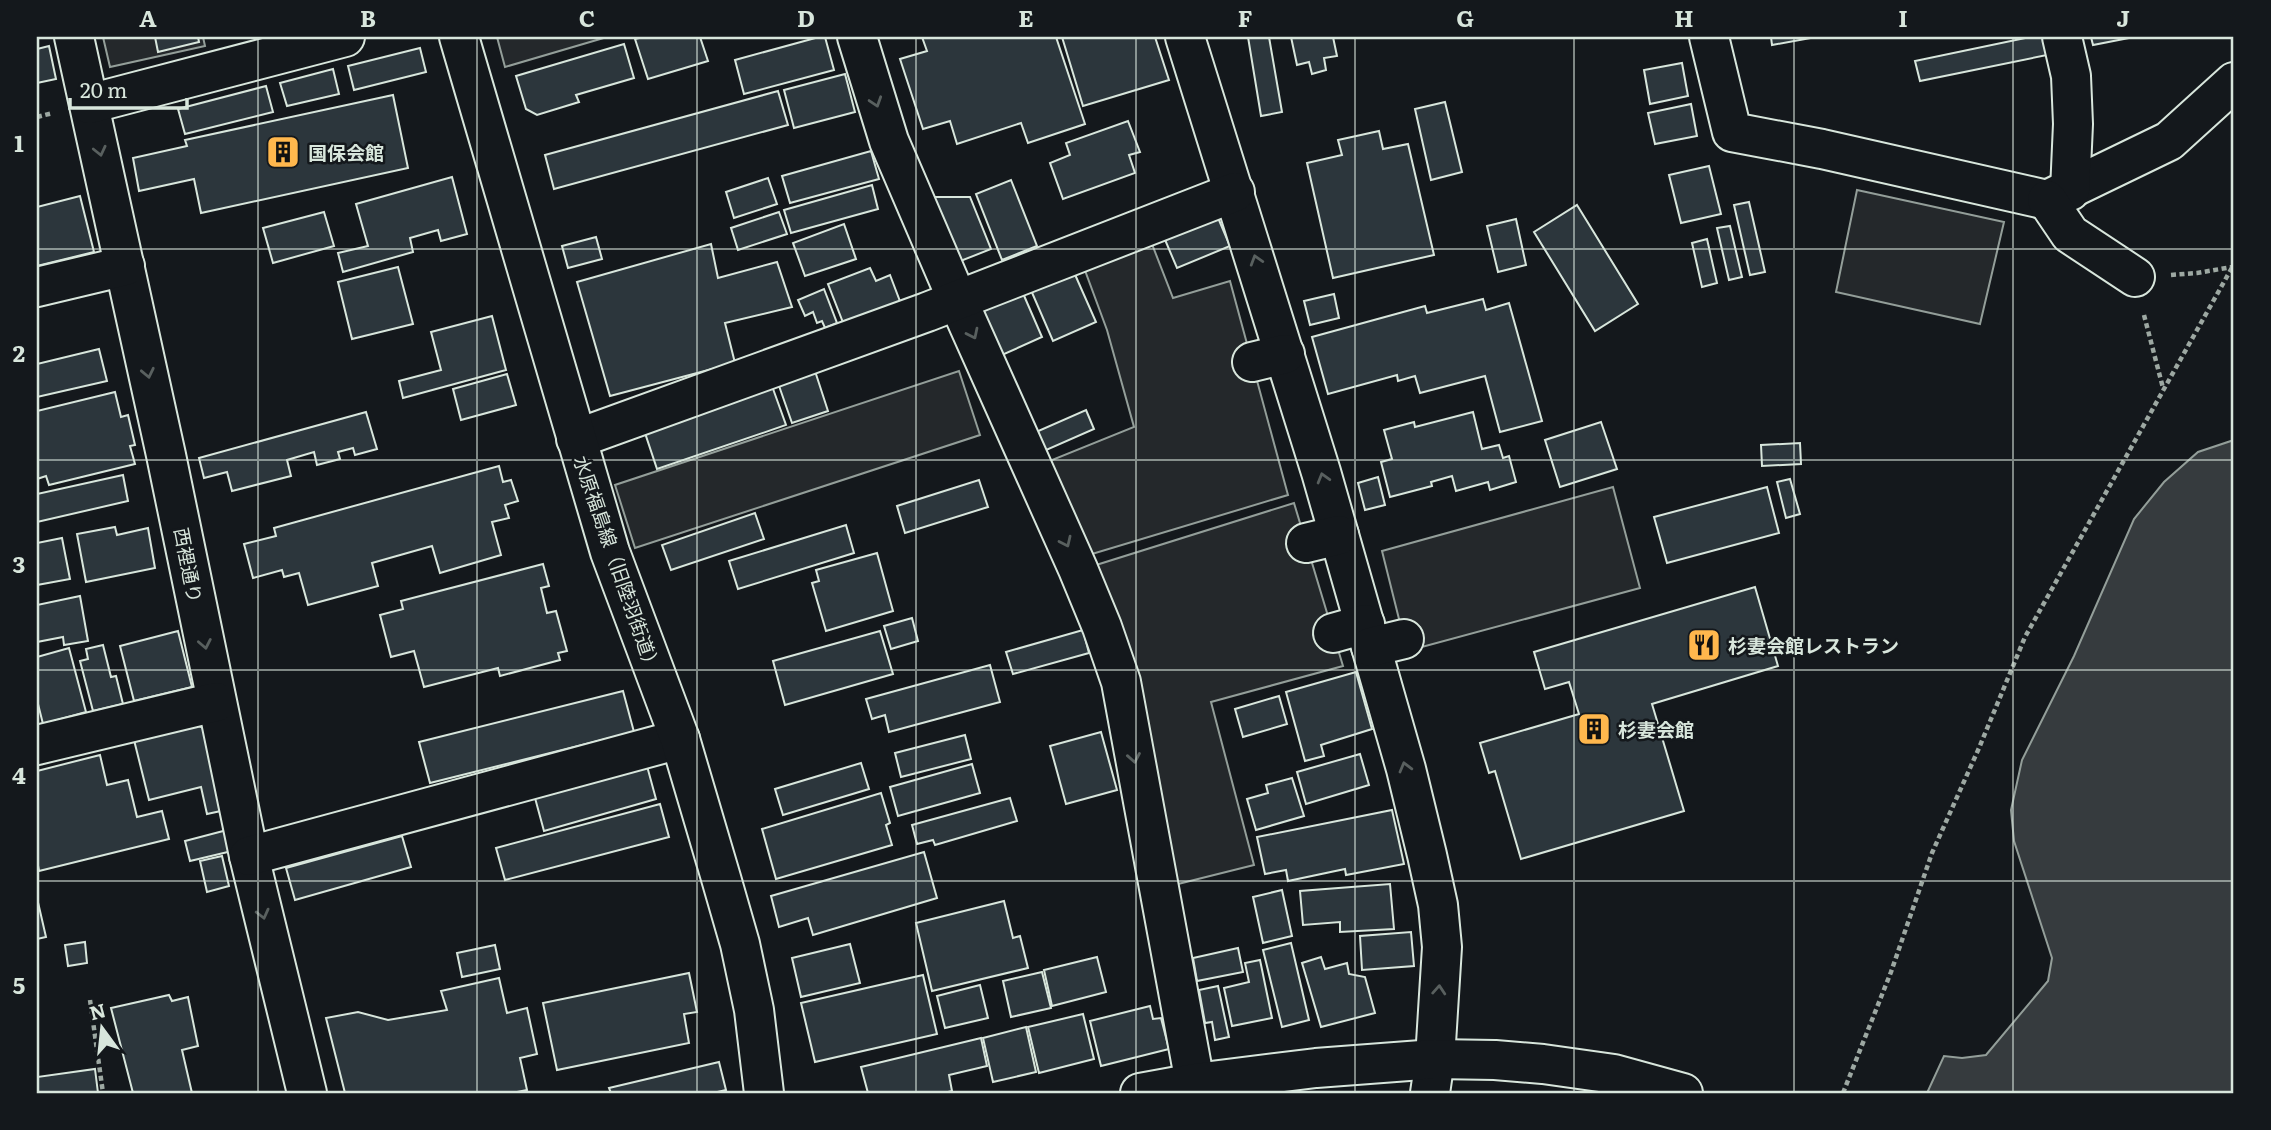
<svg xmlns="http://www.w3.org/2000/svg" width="2271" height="1130" font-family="Literata,'Noto Sans JP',serif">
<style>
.parking{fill:#24282b;stroke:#939e99;stroke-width:2}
.water{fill:#363b3e;stroke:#939e99;stroke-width:2}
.building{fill:#2c363c;stroke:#d8e6dc;stroke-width:2}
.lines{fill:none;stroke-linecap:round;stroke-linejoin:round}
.minor-casing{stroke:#d8e6dc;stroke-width:42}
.major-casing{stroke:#d8e6dc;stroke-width:42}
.path{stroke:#9da8a2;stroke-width:4.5;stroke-dasharray:5 3.5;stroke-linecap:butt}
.minor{stroke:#14181c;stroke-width:38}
.major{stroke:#14181c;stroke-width:38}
.oneway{stroke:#59605f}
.grid{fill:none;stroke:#d8e6dc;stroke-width:2;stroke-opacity:0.55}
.labels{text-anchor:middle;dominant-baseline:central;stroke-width:5;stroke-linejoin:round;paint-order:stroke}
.poi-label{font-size:19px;font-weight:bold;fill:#d8e6dc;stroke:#14181c;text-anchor:start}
.street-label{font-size:19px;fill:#d8e6dc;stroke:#14181c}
.neatline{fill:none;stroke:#d8e6dc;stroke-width:2.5}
.grid-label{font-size:23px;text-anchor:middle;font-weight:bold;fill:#d8e6dc}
</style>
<rect width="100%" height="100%" fill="#14181c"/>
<g class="parking">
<path d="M103,37H203L205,46L110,67Z"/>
<path d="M497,37H607L505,67Z"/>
<path d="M1857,190L2004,222L1980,324L1836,292Z"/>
<path d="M1150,239L1173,298L1230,281L1288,495L1082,557L1047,462L1134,427L1107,330L1083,265Z"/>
<path d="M959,371L980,435L635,548L615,485Z"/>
<path d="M1613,487L1640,588L1407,651L1382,551Z"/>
<path d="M1294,503L1343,666L1211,702L1254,865L1178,884L1138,715L1093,566Z"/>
</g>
<path class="water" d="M2234,440V1093H1927L1944,1056L1962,1058L1986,1055L2048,981L2052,958L2014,841L2011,810L2022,760L2074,656L2134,519L2164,482L2198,452Z"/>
<g class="building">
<path d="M155,37H198L199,42L158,52Z"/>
<path d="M643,37H700L708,61L648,79L635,39Z"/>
<path d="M819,37H825L834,70L744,94L735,60Z"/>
<path d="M922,37H1056L1085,124L1028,143L1021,123L957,144L950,121L923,129L900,59L927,51Z"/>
<path d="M1062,37H1155L1169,80L1083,106Z"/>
<path d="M1248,37H1269L1282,112L1261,116Z"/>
<path d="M1291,37H1333L1337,56L1324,58L1326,70L1312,74L1309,62L1297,65Z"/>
<path d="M1771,37H1816L1772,45Z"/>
<path d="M2030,37H2049L2052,54L1920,81L1915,61Z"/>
<path d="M2091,37H2134L2093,45Z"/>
<path d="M624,44L634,78L576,95L579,102L537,115L526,109L516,76Z"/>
<path d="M49,46L56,79L37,83V49Z"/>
<path d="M420,48L426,72L354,90L348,66Z"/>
<path d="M1682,63L1688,96L1650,104L1644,70Z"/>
<path d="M333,69L339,94L287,106L280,83Z"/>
<path d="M845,74L855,112L794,128L784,90Z"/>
<path d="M266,86L273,112L185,134L178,109Z"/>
<path d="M778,91L788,125L554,189L545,155Z"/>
<path d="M393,95L408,168L201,213L194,179L139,191L133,158L187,146L185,140Z"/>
<path d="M1445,102L1462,172L1431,180L1415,109Z"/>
<path d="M1691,104L1697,136L1655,144L1648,113Z"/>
<path d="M1128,121L1140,152L1129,155L1135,173L1063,199L1050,163L1070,155L1066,143Z"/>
<path d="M1379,131L1383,149L1408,144L1434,255L1333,278L1307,163L1342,155L1338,140Z"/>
<path d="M871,151L879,179L790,203L782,176Z"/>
<path d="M1709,166L1721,214L1681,223L1669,175Z"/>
<path d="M452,177L467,234L441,241L438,230L410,238L413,252L343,272L338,253L368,246L356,204Z"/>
<path d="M768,178L777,204L734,218L726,192Z"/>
<path d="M1011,180L1037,246L1002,260L976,194Z"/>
<path d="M872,185L878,209L791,233L784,210Z"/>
<path d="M80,196L94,252L37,266V207Z"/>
<path d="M931,197H970L991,249L958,262Z"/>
<path d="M1749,202L1765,272L1750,275L1734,205Z"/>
<path d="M1577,205L1638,304L1595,331L1534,232Z"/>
<path d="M324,212L334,246L273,263L263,228Z"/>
<path d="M779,212L787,234L738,250L731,228Z"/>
<path d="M1216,213L1230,246L1177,268L1163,235Z"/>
<path d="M1516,219L1526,265L1498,272L1487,226Z"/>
<path d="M844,224L856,259L805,276L793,243Z"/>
<path d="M1730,226L1742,277L1729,280L1717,228Z"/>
<path d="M596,237L602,259L568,268L562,246Z"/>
<path d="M1707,239L1717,283L1702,287L1692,243Z"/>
<path d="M711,244L718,278L777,262L792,307L725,323L735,363L610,396L577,282Z"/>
<path d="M398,267L413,324L352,339L338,282Z"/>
<path d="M870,268L876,281L890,275L901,304L844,325L828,284Z"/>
<path d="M1073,270L1096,322L1053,341L1030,288Z"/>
<path d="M824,289L837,323L825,328L822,321L817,323L813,312L805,316L798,300Z"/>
<path d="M1022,291L1042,337L1002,355L982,308Z"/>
<path d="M1334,294L1339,318L1310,325L1304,301Z"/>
<path d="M1483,299L1486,310L1509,303L1542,421L1500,432L1485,376L1420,393L1415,376L1398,381L1397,375L1328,394L1312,337L1425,306L1427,313Z"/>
<path d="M492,316L506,370L403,398L399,381L441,370L431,332Z"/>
<path d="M99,349L107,381L37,397V364Z"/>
<path d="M815,371L828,411L792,423L778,383Z"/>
<path d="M507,374L516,405L461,420L453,389Z"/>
<path d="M772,386L786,425L657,469L644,430Z"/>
<path d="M115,392L121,417L128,415L135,445L130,446L135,464L49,485L46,476L37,479V411Z"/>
<path d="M1086,410L1094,429L1044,451L1036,432Z"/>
<path d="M366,412L377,449L355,455L353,448L338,452L340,459L317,465L314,452L287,460L291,476L232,491L227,472L204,478L199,458Z"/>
<path d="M1473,412L1482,449L1499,445L1503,458L1509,456L1516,482L1490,490L1488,482L1456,491L1452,476L1431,482L1432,486L1390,497L1381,462L1392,459L1384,430L1414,422L1415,427Z"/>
<path d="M1601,422L1617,469L1560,487L1545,440Z"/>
<path d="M1800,443L1801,464L1762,466L1761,445Z"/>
<path d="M499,466L503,482L511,480L518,501L505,505L509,518L492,522L501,555L440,573L432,546L372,563L378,586L308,605L299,573L284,577L282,570L253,578L244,544L276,536L274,528Z"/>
<path d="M123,475L128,501L37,522V494Z"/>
<path d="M1378,477L1385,505L1365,510L1358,483Z"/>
<path d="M1790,479L1800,514L1786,518L1777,482Z"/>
<path d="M979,480L988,507L905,533L897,506Z"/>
<path d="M1767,487L1779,533L1667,563L1654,517Z"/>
<path d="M755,513L764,539L671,570L662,545Z"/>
<path d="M846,525L854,553L738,589L729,561Z"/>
<path d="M115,527L117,535L148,528L155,568L86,582L77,534Z"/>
<path d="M62,538L70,579L37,585V543Z"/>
<path d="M877,553L893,611L826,631L812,583L819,581L816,570Z"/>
<path d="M543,564L549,586L541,588L547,613L556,611L567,651L558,653L560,660L500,676L498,668L424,687L414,651L391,657L380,615L403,609L401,601Z"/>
<path d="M1755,587L1778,666L1652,704L1684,811L1521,859L1495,771L1489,773L1480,743L1579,714L1569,682L1545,689L1534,652Z"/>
<path d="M80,596L88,641L64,645L63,637L37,642V605Z"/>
<path d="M912,618L918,641L891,649L884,626Z"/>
<path d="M1083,630L1089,653L1013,674L1006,652Z"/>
<path d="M178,631L192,687L134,701L120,646Z"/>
<path d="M880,631L893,674L785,705L773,661Z"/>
<path d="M103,645L111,677L116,676L123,704L93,711L80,661L88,659L86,649Z"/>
<path d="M69,648L86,712L43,724L37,700V657Z"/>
<path d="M990,665L1000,702L889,732L885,715L872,719L866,699Z"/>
<path d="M1356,672L1372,729L1321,745L1324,756L1305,761L1286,692Z"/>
<path d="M623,691L634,732L430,783L419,742Z"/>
<path d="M1279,696L1287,724L1243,737L1235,709Z"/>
<path d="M197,725L210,731L230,809L207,814L201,787L149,800L134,740Z"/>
<path d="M1101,732L1117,790L1066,804L1050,746Z"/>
<path d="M965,735L971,759L901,777L895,753Z"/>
<path d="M1360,754L1369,785L1306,804L1297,772Z"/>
<path d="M100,755L107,785L128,780L137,817L162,811L169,839L39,871L37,860V771Z"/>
<path d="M861,763L869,789L783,815L775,789Z"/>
<path d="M972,764L980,793L898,816L890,787Z"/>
<path d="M647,766L656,799L544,831L535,798Z"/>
<path d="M1292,778L1304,816L1256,830L1247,799L1268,793L1266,785Z"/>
<path d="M881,793L890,823L886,825L892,845L776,879L762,829Z"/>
<path d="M1010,798L1017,821L935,845L933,840L917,844L912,825Z"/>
<path d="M660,804L669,837L505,880L496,848Z"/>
<path d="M1392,810L1404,864L1346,875L1345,869L1288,881L1286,870L1265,874L1257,837Z"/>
<path d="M227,830L232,851L190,861L185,841Z"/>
<path d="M402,836L411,867L295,900L286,868Z"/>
<path d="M924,852L937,898L813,935L808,918L779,927L771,896Z"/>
<path d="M222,856L229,886L207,892L200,861Z"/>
<path d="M1390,884L1394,929L1340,932V922L1303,925L1300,891Z"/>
<path d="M1282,890L1292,936L1263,943L1253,897Z"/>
<path d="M37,898L46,937L37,939Z"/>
<path d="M1004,901L1013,938L1020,936L1028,968L932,991L916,923Z"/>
<path d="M1411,932L1414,966L1362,970L1360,936Z"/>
<path d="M85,942L87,963L68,966L65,945Z"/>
<path d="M1291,943L1309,1020L1282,1027L1263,950Z"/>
<path d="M850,944L860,983L801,997L792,958Z"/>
<path d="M495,945L500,969L462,977L457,953Z"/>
<path d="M1238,948L1243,972L1197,981L1193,958Z"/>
<path d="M1097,957L1106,992L1052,1006L1044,970Z"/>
<path d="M1321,957L1325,969L1347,963L1349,974L1365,977L1375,1013L1321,1027L1302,963Z"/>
<path d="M1260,960L1272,1018L1232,1026L1224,988L1249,982L1245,963Z"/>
<path d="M1042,972L1051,1008L1011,1017L1003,981Z"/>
<path d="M689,973L697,1012L684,1014L689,1043L557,1070L543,1003Z"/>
<path d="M923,975L937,1034L815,1062L801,1003Z"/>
<path d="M499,978L507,1013L527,1008L537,1054L520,1058L527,1090L512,1093H345L326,1018L358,1012L388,1020L447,1010L441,991Z"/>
<path d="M980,985L988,1018L945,1028L937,996Z"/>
<path d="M1218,986L1229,1037L1215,1040L1212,1022L1205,1023L1199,990Z"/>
<path d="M169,995L172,1001L188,997L198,1046L182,1050L192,1093H133L111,1008Z"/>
<path d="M1150,1006L1153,1019L1161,1018L1169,1049L1101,1066L1090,1021Z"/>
<path d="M1083,1014L1094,1059L1039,1073L1028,1027Z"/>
<path d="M1026,1027L1036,1072L993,1082L983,1038Z"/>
<path d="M981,1038L987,1066L949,1075L952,1091L944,1093H868L861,1067Z"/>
<path d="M719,1062L726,1090L713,1093H611L609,1088Z"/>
<path d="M95,1069L98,1093H37V1077Z"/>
</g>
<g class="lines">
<defs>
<g id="minor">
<path d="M74,37L166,455L249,856L307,1093"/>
<path d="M857,37L889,141L957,299L1078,569L1102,627L1121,682L1195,1083"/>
<path d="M1185,37L1321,472L1406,769L1427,855L1438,905L1442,947L1435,1059L1430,1093"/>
<path d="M1709,37L1732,132L1822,149L2047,200L2169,141L2234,82"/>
<path d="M2062,37L2071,76L2073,124L2070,191"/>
<path d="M89,104L345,37"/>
<path d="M2047,200L2070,234L2135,277"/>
<path d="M37,287L125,266"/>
<path d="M1252,362L1285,354"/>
<path d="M576,439L927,312L1235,192"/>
<path d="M1306,543L1339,535"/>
<path d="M1333,633L1365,624"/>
<path d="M1371,647L1404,639"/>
<path d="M37,745L216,702"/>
<path d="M249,856L680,739"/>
<path d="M1140,1093L1195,1083L1316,1068L1435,1059L1495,1060L1543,1064L1614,1074L1683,1093"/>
</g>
<path id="major" d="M459,37L610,552L680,739L721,878L740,944L754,1010L764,1093"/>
</defs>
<use href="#minor" class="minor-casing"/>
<use href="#major" class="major-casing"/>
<g class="path">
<path d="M37,117L53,113"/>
<path d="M2171,275L2197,273L2232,267"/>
<path d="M2144,315L2163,388"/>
<path d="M90,1000L103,1093"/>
<path d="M1843,1093L1891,972L1932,853L1979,748L2025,637L2234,264"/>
</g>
<use href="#minor" class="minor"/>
<use href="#major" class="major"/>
</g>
<defs><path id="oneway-chevron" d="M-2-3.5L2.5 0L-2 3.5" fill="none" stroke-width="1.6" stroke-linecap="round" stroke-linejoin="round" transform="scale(1.75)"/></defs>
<g class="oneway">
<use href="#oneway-chevron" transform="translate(876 102) rotate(72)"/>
<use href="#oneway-chevron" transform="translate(100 151) rotate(77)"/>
<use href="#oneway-chevron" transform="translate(1256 260) rotate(-107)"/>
<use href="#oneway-chevron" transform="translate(973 334) rotate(64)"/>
<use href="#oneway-chevron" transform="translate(148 373) rotate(78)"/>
<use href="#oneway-chevron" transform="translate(1323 478) rotate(-106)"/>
<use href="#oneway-chevron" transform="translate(1066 542) rotate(65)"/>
<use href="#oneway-chevron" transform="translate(205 644) rotate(79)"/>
<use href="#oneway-chevron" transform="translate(1134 758) rotate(80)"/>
<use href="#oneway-chevron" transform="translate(1405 767) rotate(-105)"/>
<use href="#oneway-chevron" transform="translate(263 914) rotate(76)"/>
<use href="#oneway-chevron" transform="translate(1439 990) rotate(-86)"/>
</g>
<path class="grid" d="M258,37V1093M477,37V1093M697,37V1093M916,37V1093M1136,37V1093M1355,37V1093M1574,37V1093M1794,37V1093M2013,37V1093M37,249H2234M37,460H2234M37,670H2234M37,881H2234"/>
<defs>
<symbol id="building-square" viewBox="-11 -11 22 22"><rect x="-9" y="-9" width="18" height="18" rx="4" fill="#ffb74d" stroke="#14181c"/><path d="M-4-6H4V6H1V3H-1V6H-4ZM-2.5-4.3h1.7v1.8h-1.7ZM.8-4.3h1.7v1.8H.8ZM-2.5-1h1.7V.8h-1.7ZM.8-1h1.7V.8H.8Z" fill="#111"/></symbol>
<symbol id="restaurant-square" viewBox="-11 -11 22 22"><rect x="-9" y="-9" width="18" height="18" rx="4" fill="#ffb74d" stroke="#14181c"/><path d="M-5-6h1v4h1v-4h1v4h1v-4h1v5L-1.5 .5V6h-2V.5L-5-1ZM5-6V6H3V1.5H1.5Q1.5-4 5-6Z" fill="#111"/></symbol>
</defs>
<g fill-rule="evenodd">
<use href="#building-square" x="264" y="133" width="38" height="38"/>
<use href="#restaurant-square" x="1685" y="626" width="38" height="38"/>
<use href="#building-square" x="1575" y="710" width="38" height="38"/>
</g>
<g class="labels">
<g class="poi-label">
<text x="308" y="152">国保会館</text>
<text x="1728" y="645">杉妻会館レストラン</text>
<text x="1618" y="729">杉妻会館</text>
</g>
<g class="street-label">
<text transform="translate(618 564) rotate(71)">水原福島線（旧陸羽街道）</text>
<text transform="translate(189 565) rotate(79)">西裡通り</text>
</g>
</g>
<rect width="2271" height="1130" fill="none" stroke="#14181c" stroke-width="77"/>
<g transform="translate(102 1028) rotate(345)" stroke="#14181c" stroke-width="5" paint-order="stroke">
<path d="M0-5L12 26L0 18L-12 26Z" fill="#d8e6dc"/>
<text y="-10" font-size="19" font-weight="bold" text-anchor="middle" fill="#d8e6dc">N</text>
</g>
<path d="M70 98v10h117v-10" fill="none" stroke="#d8e6dc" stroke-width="3.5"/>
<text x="80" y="98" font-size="21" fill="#d8e6dc" stroke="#14181c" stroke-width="5" paint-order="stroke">20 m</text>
<rect x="38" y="38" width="2194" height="1054" class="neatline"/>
<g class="grid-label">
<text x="148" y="27">A</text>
<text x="368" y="27">B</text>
<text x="587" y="27">C</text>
<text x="806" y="27">D</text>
<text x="1026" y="27">E</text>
<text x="1245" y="27">F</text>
<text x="1465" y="27">G</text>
<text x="1684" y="27">H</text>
<text x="1903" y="27">I</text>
<text x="2123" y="27">J</text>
<text x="19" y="152">1</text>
<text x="19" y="362">2</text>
<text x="19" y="573">3</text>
<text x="19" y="784">4</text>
<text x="19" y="994">5</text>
</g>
</svg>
